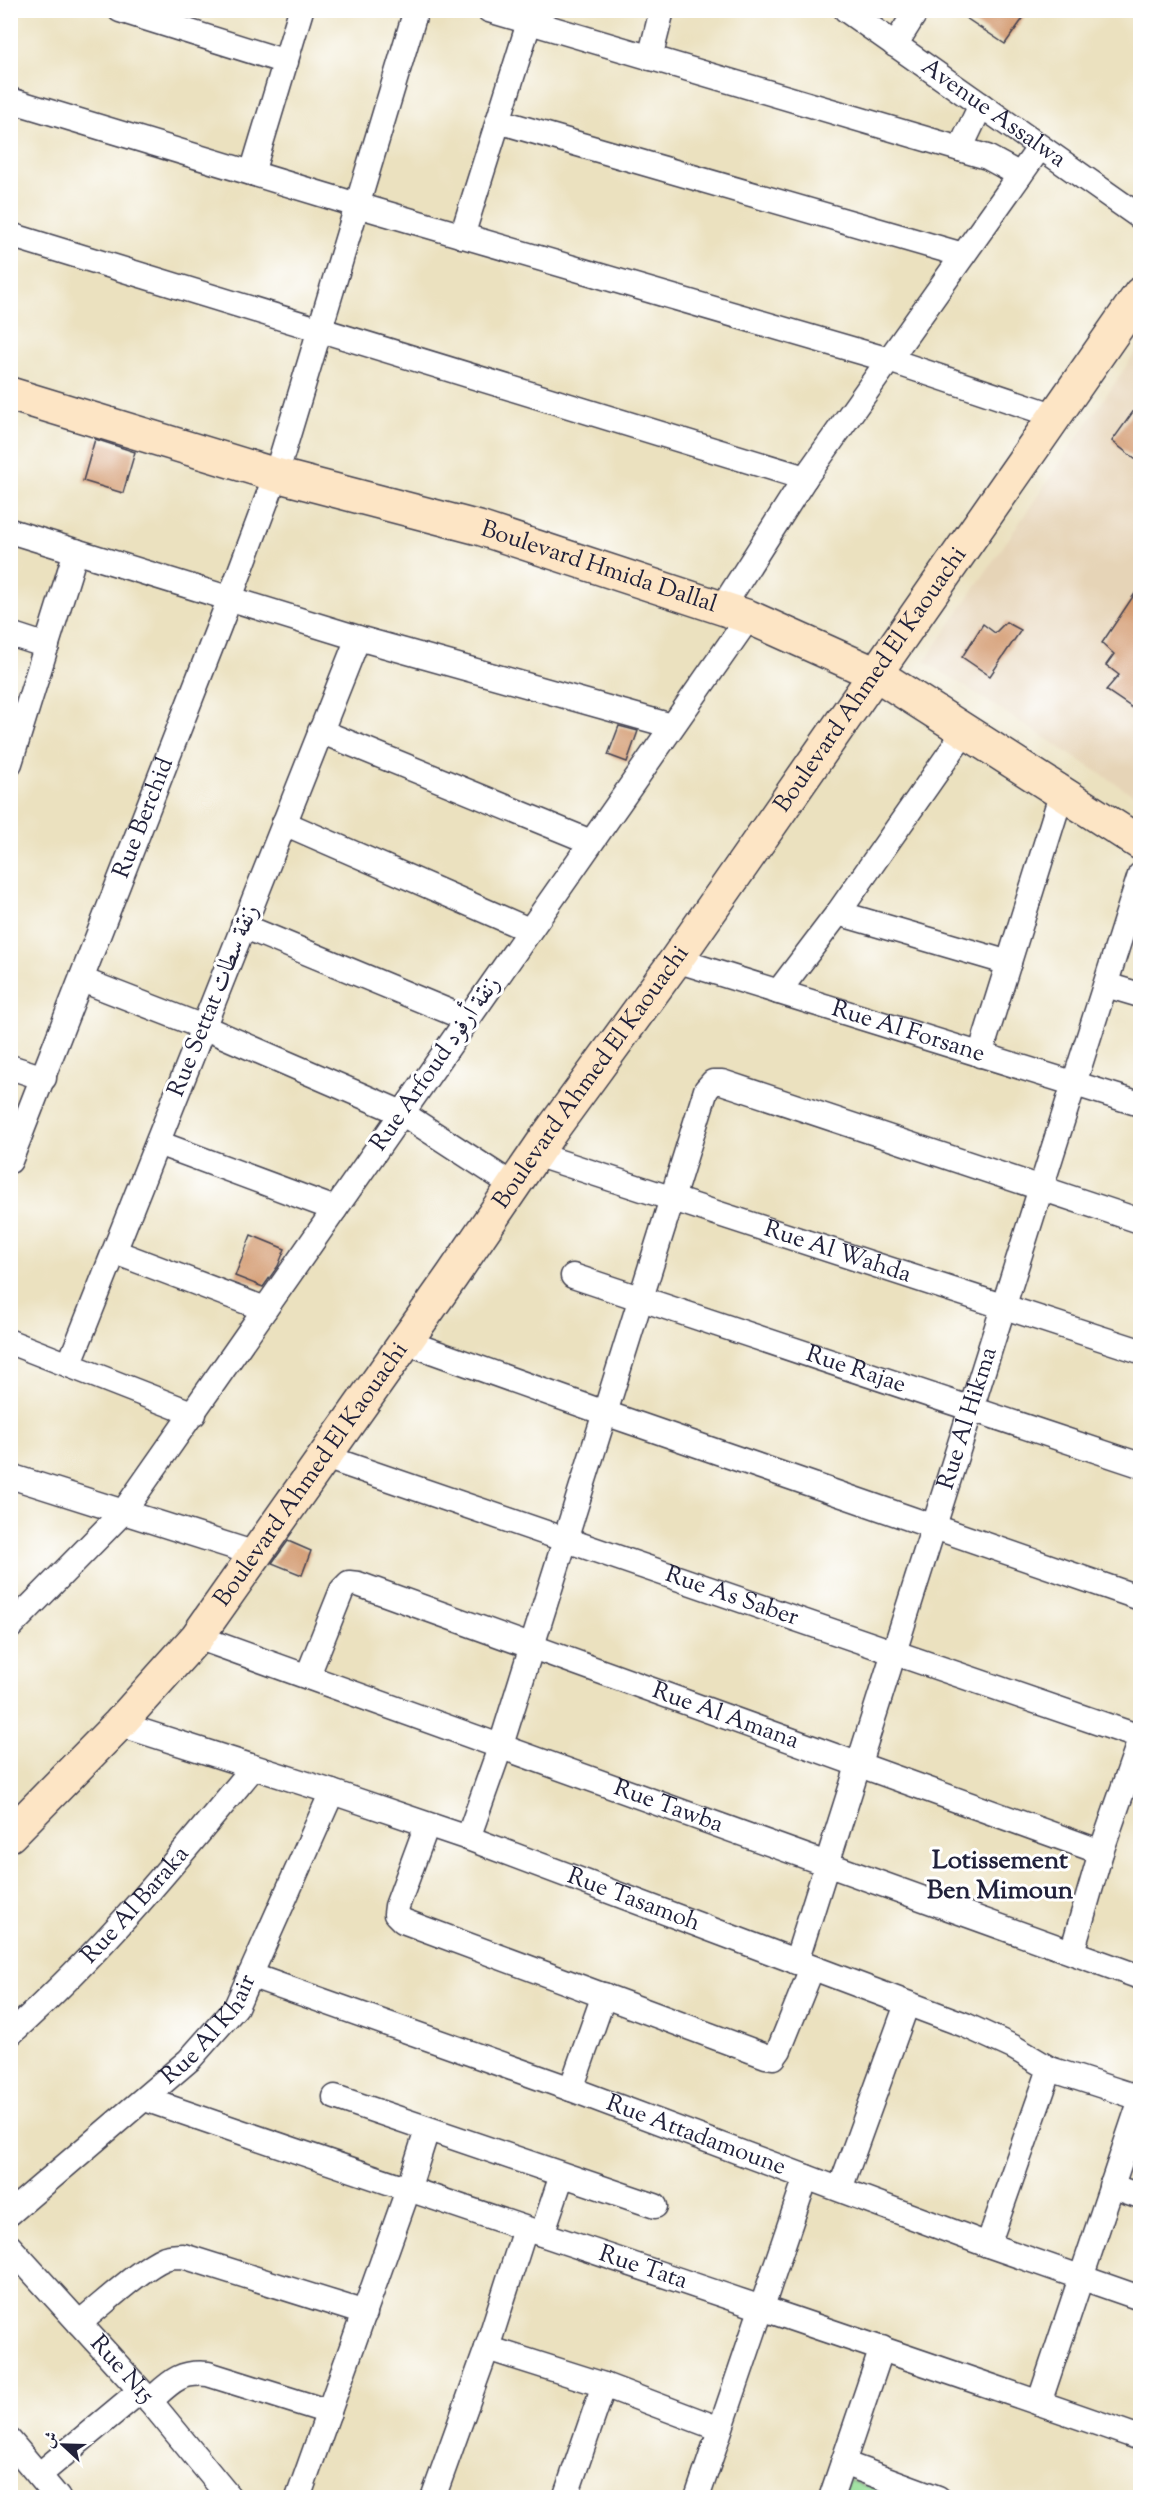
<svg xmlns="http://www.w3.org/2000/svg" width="1151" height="2508" font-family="'Sorts Mill Goudy',Amiri,serif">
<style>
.built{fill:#e6d4b7}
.green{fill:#97df99;stroke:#5c806a;stroke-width:1.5}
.building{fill:#d2976c}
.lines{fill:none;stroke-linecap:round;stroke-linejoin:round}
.street-casing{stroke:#403f4f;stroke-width:27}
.secondary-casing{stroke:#403f4f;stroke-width:36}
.street{stroke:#fff;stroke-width:24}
.secondary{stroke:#fde5c5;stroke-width:33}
.labels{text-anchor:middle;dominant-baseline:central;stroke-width:6;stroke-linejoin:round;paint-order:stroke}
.street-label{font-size:24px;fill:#22223b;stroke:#fff}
.neighbourhood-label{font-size:26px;font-weight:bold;fill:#22223b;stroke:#fff}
</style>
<rect width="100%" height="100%" fill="#fff"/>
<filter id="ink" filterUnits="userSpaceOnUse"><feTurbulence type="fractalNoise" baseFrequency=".0167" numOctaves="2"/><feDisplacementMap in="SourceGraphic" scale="12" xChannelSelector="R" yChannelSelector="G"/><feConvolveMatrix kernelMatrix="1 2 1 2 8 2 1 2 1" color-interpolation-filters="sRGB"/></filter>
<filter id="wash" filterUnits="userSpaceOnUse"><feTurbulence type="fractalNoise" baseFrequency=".008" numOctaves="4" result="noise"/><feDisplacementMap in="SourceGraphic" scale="24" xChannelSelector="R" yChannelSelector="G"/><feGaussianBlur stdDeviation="1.35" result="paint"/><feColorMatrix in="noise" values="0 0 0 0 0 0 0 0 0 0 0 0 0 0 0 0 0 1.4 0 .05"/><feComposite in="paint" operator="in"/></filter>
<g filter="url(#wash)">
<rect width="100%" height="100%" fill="#ebe1bf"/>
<path class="built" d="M1140,346V799L925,661Z"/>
<path class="green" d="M848,2480L901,2497L842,2498Z"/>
<g id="blocks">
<g class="building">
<path d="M954,10H1029L1005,44Z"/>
<path d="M1140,402V463L1112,441Z"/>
<path d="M95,439L135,452L123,493L83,481Z"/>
<path d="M1140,586V713L1106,690L1119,675L1106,665L1114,654L1102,643Z"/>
<path d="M1006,622L1021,630L990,676L962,657L983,624L995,633Z"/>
<path d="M619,726L638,731L627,762L608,755Z"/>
<path d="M251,1235L285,1249L278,1266L263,1287L235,1276Z"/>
<path d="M288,1541L311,1551L302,1575L272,1563Z"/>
</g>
</g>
</g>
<g filter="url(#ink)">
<use href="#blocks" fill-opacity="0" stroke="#403f4f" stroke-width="1.5"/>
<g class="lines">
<defs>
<g id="street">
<path d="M120,10L286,62"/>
<path d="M489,10L987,157L1020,175"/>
<path id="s1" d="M846,10L1140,217"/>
<path d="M895,45L917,10"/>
<path d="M650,58L662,10"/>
<path d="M10,100L357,205L889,360L1056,416"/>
<path d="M498,121L963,255"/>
<path d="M960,149L981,105"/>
<path d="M252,173L301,10"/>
<path d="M10,235L805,478"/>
<path d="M462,236L533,10"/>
<path d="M10,531L358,638L672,726"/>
<path d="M722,608L805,478L1040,147"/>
<path d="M10,634L47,646"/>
<path d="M320,731L591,842"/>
<path d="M10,763L76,551"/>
<path d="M284,823L529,930"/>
<path d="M838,913L1009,963"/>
<path d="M243,926L467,1019"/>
<path id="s2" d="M676,960L1140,1104"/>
<path d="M82,980L203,1027L402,1113L514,1186"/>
<path d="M1106,985L1140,995"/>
<path d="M778,992L838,913L966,730"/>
<path d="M980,1055L1062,792"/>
<path d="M10,1067L44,1078"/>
<path d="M158,1143L335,1209"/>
<path id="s3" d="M535,1154L1140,1351"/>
<path id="s4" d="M10,1161L230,598L276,475L416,10"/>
<path d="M115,1252L265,1309"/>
<path id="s5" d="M573,1276L1140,1465"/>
<path d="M10,1342L194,1414"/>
<path d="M406,1342L605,1413L1140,1598"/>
<path d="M69,1365L358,638"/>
<path id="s6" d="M325,1457L1140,1737"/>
<path d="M10,1476L256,1554"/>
<path d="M10,1627L124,1511L749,617"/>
<path id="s7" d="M197,1637L1140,1977"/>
<path id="s8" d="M308,1675L342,1590L349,1583L358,1584L1101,1852"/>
<path id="s9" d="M119,1724L332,1792L468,1838L965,2025L1013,2047L1050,2069L1140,2098"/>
<path d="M427,1825L397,1906L396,1914L403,1921L766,2056L774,2057L779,2050L812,1968"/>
<path d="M468,1838L501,1745L706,1090L713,1082H722L1140,1221"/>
<path d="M1072,1952L1101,1852L1140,1740"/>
<path id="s10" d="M796,1962L1140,875"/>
<path id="s11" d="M250,1975L571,2089L988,2245L1140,2298"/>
<path id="s12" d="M10,2034C102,1952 175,1862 253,1768"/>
<path d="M571,2089L604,1995"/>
<path d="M335,2097L655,2206"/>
<path id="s13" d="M145,2099C477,2214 810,2322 1140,2438"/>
<path d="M1111,2186L1140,2196"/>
<path d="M840,2189L907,2004"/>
<path id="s14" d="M10,2213L189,2060L236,2007L332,1792"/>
<path d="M542,2234L562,2175"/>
<path d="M988,2245L1050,2069"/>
<path id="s15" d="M10,2247L150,2401L230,2498"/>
<path d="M79,2323C101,2306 141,2268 165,2258C171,2256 177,2256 183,2256L365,2313"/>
<path d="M487,2348L604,2385L720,2429"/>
<path d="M150,2401C170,2383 179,2371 208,2374L329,2412"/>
<path d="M1039,2403L1140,2102"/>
<path d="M10,2441L58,2498"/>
<path d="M843,2463L938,2498"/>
<path d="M39,2475L140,2391"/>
<path d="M298,2498L408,2190L427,2130"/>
<path d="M433,2498L487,2348L525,2229"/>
<path d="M565,2498L604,2385"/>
<path d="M697,2498L806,2177"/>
<path d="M831,2498L882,2348"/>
</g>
<g id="secondary">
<path id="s16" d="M10,394L276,475L479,528L749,617L876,674L1140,843"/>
<path id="s17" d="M10,1835L119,1724L197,1637L452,1276L549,1134L676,960L1140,294"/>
</g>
</defs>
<use href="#street" class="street-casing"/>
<use href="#secondary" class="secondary-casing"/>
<use href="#street" class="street"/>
<use href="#secondary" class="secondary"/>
</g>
</g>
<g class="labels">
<g class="street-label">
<text stroke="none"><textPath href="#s1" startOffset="180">Avenue Assalwa</textPath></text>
<text stroke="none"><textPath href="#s16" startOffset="614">Boulevard Hmida Dallal</textPath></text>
<text stroke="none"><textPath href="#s17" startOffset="1443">Boulevard Ahmed El Kaouachi</textPath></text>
<text stroke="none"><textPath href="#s4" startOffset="368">Rue Berchid</textPath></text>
<text transform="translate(214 1001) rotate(-68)">Rue Settat زنقة سطات</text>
<text stroke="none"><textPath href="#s2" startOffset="243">Rue Al Forsane</textPath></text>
<text transform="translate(436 1064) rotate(-55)">Rue Arfoud زنقة أرفود</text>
<text stroke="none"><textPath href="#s17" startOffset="957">Boulevard Ahmed El Kaouachi</textPath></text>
<text stroke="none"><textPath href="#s3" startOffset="318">Rue Al Wahda</textPath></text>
<text stroke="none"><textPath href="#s5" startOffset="298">Rue Rajae</textPath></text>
<text stroke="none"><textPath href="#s10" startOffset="570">Rue Al Hikma</textPath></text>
<text stroke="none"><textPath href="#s17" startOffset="471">Boulevard Ahmed El Kaouachi</textPath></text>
<text stroke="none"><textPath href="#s6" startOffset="430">Rue As Saber</textPath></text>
<text stroke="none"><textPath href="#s8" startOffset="501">Rue Al Amana</textPath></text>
<text stroke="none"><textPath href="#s7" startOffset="501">Rue Tawba</textPath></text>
<text stroke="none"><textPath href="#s9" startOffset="544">Rue Tasamoh</textPath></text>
<text stroke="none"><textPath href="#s12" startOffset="180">Rue Al Baraka</textPath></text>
<text stroke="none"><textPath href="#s14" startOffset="272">Rue Al Khair</textPath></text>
<text stroke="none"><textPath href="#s11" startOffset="474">Rue Attadamoune</textPath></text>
<text stroke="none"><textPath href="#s13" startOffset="526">Rue Tata</textPath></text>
<text stroke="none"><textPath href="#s15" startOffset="166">Rue N15</textPath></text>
</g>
<g class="neighbourhood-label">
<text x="1000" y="1861">Lotissement<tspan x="1000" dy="30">Ben Mimoun</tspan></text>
</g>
</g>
<rect width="1151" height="2508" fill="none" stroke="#fff" stroke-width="36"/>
<g transform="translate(63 2445) rotate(292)" stroke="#ffffff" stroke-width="4.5" paint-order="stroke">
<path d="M0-4.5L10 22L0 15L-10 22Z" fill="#22223b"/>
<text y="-9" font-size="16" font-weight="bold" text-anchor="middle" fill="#22223b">ش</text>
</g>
</svg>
